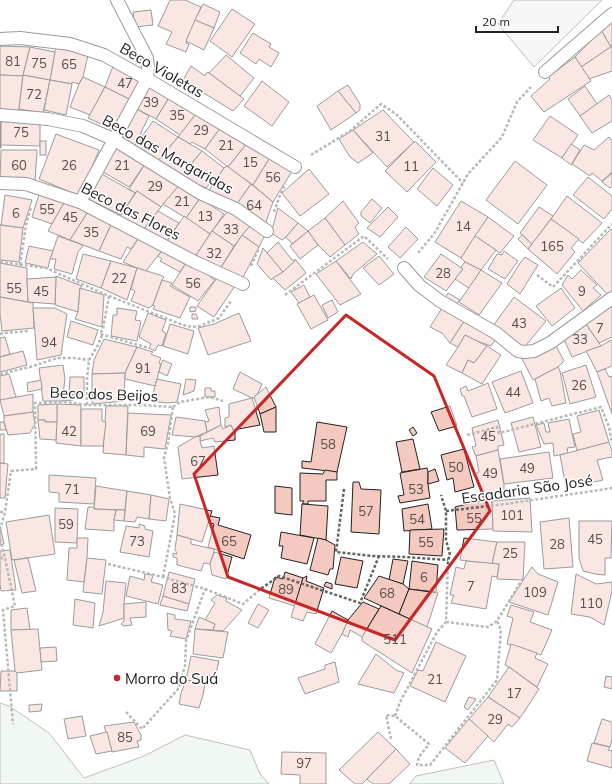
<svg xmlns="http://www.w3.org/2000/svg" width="612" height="784" font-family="Mulish,sans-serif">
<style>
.green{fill:#e0efe3;stroke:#6f6f6f}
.parking{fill:#ededed;stroke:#6f6f6f}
.building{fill:#f3c9c0;stroke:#222}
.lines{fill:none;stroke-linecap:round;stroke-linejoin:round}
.service-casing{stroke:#222;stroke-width:14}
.path{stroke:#646464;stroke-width:2.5;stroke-dasharray:3 2;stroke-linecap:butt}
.service{stroke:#fff;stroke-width:12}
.marked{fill:none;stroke:#c62828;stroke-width:3;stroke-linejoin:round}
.poi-dot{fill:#c62828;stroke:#fff;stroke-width:1.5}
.labels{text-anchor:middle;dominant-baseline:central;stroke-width:3;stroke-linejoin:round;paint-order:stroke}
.number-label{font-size:13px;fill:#564c4a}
.street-label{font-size:15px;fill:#222;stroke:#fff}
.poi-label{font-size:15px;fill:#222;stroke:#fff;text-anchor:start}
</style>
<rect width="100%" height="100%" fill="#fff"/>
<g class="green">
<path d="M0,703L9,706L49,733L84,778L144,756L185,735L250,750L260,774L269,784H0Z"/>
<path d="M494,760L504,784H409L416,776Z"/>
</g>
<path class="parking" d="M514,0H602L534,67L498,24Z"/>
<g class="building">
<path d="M170,0H185L201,7L186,43L189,44L186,52L166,44L172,32L158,26Z"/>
<path d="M203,4L220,12L214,28L195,20Z"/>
<path d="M232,9L255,24L232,57L210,41Z"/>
<path d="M151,10L153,25L135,27L133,12Z"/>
<path d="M195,20L214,28L204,50L186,41Z"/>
<path d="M612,20V46L611,47L601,30Z"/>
<path d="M601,30L611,47L581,67L575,57Z"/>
<path d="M253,33L271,44L269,47L279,53L271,67L259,59L256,64L240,53Z"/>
<path d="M56,45L89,51L83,77L79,84L72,82V84L50,80Z"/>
<path d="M0,46L30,47L23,76L0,75Z"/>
<path d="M612,46V71L589,79L581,67Z"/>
<path d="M30,47L55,52L50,80L23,75Z"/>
<path d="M226,55L254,78L240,96L209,73Z"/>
<path d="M575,57L591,81L544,112L531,96L550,79L548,77Z"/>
<path d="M115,61L146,79L133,101L105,87Z"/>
<path d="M191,66L205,76L207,72L209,73L244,99L233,111L183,80Z"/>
<path d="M0,75L23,76L19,110L0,109Z"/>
<path d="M23,75L50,80L43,113L19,109Z"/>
<path d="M83,77L105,87L90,115L70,107L79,84Z"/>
<path d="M50,80L72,84L66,115L44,110Z"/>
<path d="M262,81L289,102L272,126L244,106Z"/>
<path d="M146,84L170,96L156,119L133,107Z"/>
<path d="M348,85L360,104V110L356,113L338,91Z"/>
<path d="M585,86L597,104L580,116L568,99Z"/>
<path d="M105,87L133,101L116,131L88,118Z"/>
<path d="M338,91L356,113L331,130L317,106Z"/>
<path d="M609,95L612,100V121L592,133L580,116Z"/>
<path d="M170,96L199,110L180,135L156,119Z"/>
<path d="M133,107L149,116L135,145L117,136Z"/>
<path d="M199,110L223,124L205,149L192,142L190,144L178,137Z"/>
<path d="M383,110L414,142L387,167L353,130Z"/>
<path d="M550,116L578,135L562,158L533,140Z"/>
<rect x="0" y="118" width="1" height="30"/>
<path d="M1,118L40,119V146L1,145Z"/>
<path d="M153,121L178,137L157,162L135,146Z"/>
<path d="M223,124L248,142L228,167L205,149Z"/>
<path d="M353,130L373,153L358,163L350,157L339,139Z"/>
<path d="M56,134L99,150L80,196L39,179Z"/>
<path d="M178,137L202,151L181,176L157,162Z"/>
<path d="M609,137L612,141V172L602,181L592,173L590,176L572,164L584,145L594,150Z"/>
<rect x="40" y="141" width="6" height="14"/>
<path d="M248,142L271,156L253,185L228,167Z"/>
<path d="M414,142H416L436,162L407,192L385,171Z"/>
<path d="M113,143L147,161L129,187L98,169Z"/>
<path d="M571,144L580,150L571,165L562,158Z"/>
<path d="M1,150H37L35,182L0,181Z"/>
<path d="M202,151L224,168L216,180L214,178L206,188L202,186L200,189L181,176Z"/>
<path d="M271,156L294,168L273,202L253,185Z"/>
<path d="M147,161L182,182L161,207L137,191L135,193L129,189Z"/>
<path d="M515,161L547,185L518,224L486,200Z"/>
<path d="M227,166L251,184L234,208L208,192L224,168Z"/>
<path d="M433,168L453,185L437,206L417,189Z"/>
<path d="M309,169L329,194L300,216L282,193Z"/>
<path d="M100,173L135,193L121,215L86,198Z"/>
<path d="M612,173V186L610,188L602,182Z"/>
<path d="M588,177L612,196V209L604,219L573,195Z"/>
<path d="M182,182L202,195L186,218L163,204Z"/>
<path d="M251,184L273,202L265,225L234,208Z"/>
<path d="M40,191L65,201L52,224L32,217Z"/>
<path d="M137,191L161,207L143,230L118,217L121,215Z"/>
<path d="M5,195L32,200L23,228L1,225Z"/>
<path d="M567,196L602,223L583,243L551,219Z"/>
<path d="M200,198L224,214L210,234L186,218Z"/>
<path d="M372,199L382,208L370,223L361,216V212Z"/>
<path d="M65,201L89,210L70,240L48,231Z"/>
<path d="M343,201L359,223L355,227L359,234L345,245L325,218Z"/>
<path d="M461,201L488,217L461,258L435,242Z"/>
<path d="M231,207L253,222L234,246L212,231Z"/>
<path d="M388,207L398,217L380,237L367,228Z"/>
<path d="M539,207L553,216L532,244L520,233Z"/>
<path d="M278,208L298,223L286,237L282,240L271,233Z"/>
<path d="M89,210L113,220L99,251L70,240Z"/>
<path d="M158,211L179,223L165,244L143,230Z"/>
<path d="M184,216L210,234L193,260L165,244Z"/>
<path d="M488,217L514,236L500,253L475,236Z"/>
<path d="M325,218L345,245L330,257L318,245L308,231Z"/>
<path d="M551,219L579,239L571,248L575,252L557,274L528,249Z"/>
<path d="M298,223L308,231L292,244L286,237Z"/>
<path d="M0,225L23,228L19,262L0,260Z"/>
<path d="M111,225L138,239L131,249L127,247L121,259L99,251Z"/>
<path d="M250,226L265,235L259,247L242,235Z"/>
<path d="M406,227L418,239L400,258L388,247Z"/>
<path d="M611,229L612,230V292L609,296L578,263Z"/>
<path d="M212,231L234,246L220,269L193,260Z"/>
<path d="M308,231L318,245L300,259L290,246Z"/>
<path d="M139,234L164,248L146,271L137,268L123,262L138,239Z"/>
<path d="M242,235L259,247L242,279L220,269Z"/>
<path d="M522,235L532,244L528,249L518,239Z"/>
<path d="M58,236L80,244L83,246L78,252L72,274L54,269L56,259H50Z"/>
<path d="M475,236L496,250L481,270L465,262L461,258Z"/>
<path d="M278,242L292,260H296L283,272L267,253Z"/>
<path d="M363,242L377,254L353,274L351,279L336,261Z"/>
<path d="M29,246L53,251L50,259L48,268L25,263Z"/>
<path d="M164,248L188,260L180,272L160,261L162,259L158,256Z"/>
<path d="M263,248L283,272L271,280L257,264Z"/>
<path d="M504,251L518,261L505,279L488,269L497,254L502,255Z"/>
<path d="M83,254L111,261L101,288L76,279Z"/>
<path d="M441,254L463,269L446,291L424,277Z"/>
<path d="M379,256L394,274L379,285L363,268Z"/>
<path d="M525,257L538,265L520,294L507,284L520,263Z"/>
<path d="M188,260L211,271L209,276L215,280L198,301L172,285Z"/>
<path d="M296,260L306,273L285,290L273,278L283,272Z"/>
<path d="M111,261L137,268L127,300L101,288Z"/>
<path d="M336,261L361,294L340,305L316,274Z"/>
<path d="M465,262L481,270L469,288L455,279L463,269L461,267Z"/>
<path d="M0,263L27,268V279L28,302L0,297Z"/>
<path d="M137,268L160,275L164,277L162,280L153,305L149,308L131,301L135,291L131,289Z"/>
<path d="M481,270L502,283L479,315L459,302Z"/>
<path d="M581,270L597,285L593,288L601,295L583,311L562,285L568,275L572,279Z"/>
<path d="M219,275L235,286L214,317L197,306Z"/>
<path d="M56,276L82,286L80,288L78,312L55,305Z"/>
<path d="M56,277L55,304L28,302L27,279Z"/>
<path d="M162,280L172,283L170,286L190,297L180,318L153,309L155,306L153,305Z"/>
<path d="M304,285L310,297L299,303L291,292Z"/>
<path d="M80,288L104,295L102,327L75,319L78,312Z"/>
<path d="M561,288L575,308L552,326L536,306Z"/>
<path d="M448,293L460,300L456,305L444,299Z"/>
<path d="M314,295L328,320L311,329L297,304Z"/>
<path d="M0,297L33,303L34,328L2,331L0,314Z"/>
<path d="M514,297L546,321L523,349L493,326Z"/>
<path d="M332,300L338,312L328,318L322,305Z"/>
<path d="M612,300V337L599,343L583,320Z"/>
<path d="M190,307H196V311L190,312Z"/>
<path d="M33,308H55L67,314L61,355L37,360Z"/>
<path d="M117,308L137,311L135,320L141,321L137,341L111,336L113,315H117Z"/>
<path d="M442,308L465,320L450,343L442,333L430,327Z"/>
<path d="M148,313L166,320L162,331L166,333L162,346L158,345L155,351L149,348L151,344L139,337Z"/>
<path d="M239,313L251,341L208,355L198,328L214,324Z"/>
<path d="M192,314H196L198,319H192Z"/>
<path d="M465,320L497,337L491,346L474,340L465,335L458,347L450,343Z"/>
<path d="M583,320L601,346L572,357L562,335Z"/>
<path d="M71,321L98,330L93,345L67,337Z"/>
<path d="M170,324L194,331L188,354L163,346Z"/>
<path d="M465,335L487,346L474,363L468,360L462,373L446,365L458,347Z"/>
<path d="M5,337L10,354L0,357V338Z"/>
<path d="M104,339L137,347L125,373L92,374L94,360Z"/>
<path d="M611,340L612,341V366L597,372L586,351L601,346Z"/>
<path d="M554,342L564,361L558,367L533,380L521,357Z"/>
<path d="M487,346L501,355L482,384L462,373L468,360L474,363Z"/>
<path d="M137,347L153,352L151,354L161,358L159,363L161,364L155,386L125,379V373Z"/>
<path d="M23,351L27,365L0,372V357Z"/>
<path d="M163,360L172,364L167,376L159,372L161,364Z"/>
<path d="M63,365L65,379L63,394V401H43L39,368Z"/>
<path d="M586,365L596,397L570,404L562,373Z"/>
<path d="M558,367L560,371L566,403L552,406L549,398L541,401L535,379Z"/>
<path d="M605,369L609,377L612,376V414L597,372Z"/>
<path d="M521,371L533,403L505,413L492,382Z"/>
<path d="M240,372L262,384L258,393L254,397V398H252L233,389Z"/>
<path d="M125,373L124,401L92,404V374Z"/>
<path d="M9,374L16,397L0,401V376Z"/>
<path d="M70,377H84V394H73V400L63,401V394L69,393Z"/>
<path d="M157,379L181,384L177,402L167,403L151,401Z"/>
<path d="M186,379L196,380L194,391L183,395Z"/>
<path d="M41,380L42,389L28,392L27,383Z"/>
<path d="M488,383L497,409L472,417L464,396H462L460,389L466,386L468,391Z"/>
<path d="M266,387L276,407L260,414L254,397Z"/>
<path d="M205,388H211V391H215V397H205Z"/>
<path d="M33,394V412L4,416L0,400Z"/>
<path d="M252,398L260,425L233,430L231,425L225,427V418L229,417V404Z"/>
<path d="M57,404L81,405V446L56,443Z"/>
<path d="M57,404V422H45V420H38V405Z"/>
<path d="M106,406H128L126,455L103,453Z"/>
<path d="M450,406L457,426L439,431L431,412Z"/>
<path d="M219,407L221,425L207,432L205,422L209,421L205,410Z"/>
<path d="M276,407V432H264L260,414Z"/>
<path d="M81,409H102V421L106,422L103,446H81Z"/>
<path d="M599,410L609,442L577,451L573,434L581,432L577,416Z"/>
<path d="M33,412L35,424L30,433L8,435L4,422V416Z"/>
<path d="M128,413L171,415L165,449L144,447V457L126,455Z"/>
<path d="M176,417L205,421L207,432L195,437L172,435Z"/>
<path d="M533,417L541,447L519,452L511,423Z"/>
<path d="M569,419L575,447L567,448L568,453L554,456L553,443L544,444L536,425L544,423L546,432H550L548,423Z"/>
<path d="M38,420H45V422H57L56,440L40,439Z"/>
<path d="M498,420L504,445L498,446V450L476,456L472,447L476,446L472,428Z"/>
<path d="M0,422H4L6,430H0Z"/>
<path d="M317,422L347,427L337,472L302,468V461L311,462Z"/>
<path d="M221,425L223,429L231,425L233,430L235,429V440L215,442L213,438L200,441V436Z"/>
<path d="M413,427L417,433L413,436L409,430Z"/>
<rect x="0" y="434" width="4" height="29"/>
<path d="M200,436V441L202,448L214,446L218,475L182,479L178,447L195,437Z"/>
<path d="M413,439L420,469L402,472L396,442Z"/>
<path d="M609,442L612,451V457L597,460L603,480L566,488L560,455Z"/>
<path d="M464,449L474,487L455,492L453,478L447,480L441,455Z"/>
<path d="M498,450L504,484V492L482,495L475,474L479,472L476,456Z"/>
<path d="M549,452L553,478L504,484L500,459Z"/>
<path d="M0,463L8,464L5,498H0Z"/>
<path d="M427,468L428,472V484L430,498L400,503L398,496L404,495L400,473Z"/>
<path d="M435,469L439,481L428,484V472Z"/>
<path d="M325,470L337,472V480H326V501H308V504H302L304,501H300V473L323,474Z"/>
<path d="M49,475L96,478L94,504L59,502V493L49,492Z"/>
<path d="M353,482H359L361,489L381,490L379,534L351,532Z"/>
<path d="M96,486L127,491L125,510L94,509Z"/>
<path d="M275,486L292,488V515L275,513Z"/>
<path d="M127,491L151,495L149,519L137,517L135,522L124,521Z"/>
<path d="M151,495L169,499L166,521L149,519Z"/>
<path d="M492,498L493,529L457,530L455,507Z"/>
<path d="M530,498L532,532L493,531L492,501Z"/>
<path d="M180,504L212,511L202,542L177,535Z"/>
<path d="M302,504L328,506L326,540L300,535Z"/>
<path d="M428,504L432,529L404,531L402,509Z"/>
<path d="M88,507H94V509L116,510L114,520V531L85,529Z"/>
<path d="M55,508L78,509L77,543L55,542Z"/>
<path d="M116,510H125L124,521L114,520Z"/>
<path d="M49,515L55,554L12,560L6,522Z"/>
<path d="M210,516L220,518L218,525L251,535L244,559L208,547L214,524L208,522Z"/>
<path d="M569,518L573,567L544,569L540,522Z"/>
<path d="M579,521H612L611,558H605V575L595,574L583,571L579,558Z"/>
<path d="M139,524L145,526V529L153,531L149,557L120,552L126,526L139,528Z"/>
<path d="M0,526L4,544L0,545Z"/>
<path d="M444,529L442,556L409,554L410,530Z"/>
<path d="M281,532L314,538L307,564L281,558L283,546H279Z"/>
<path d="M177,535L191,539V544L214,549V552L210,564L204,563L201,571L177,565V558L173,557V553L177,554L175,549Z"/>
<path d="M77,538H88L87,558L84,582L67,580L69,548H77Z"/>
<path d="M318,538L326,540L335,545L333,569H330L328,575L310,570Z"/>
<path d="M464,538L497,542L492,564L460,560Z"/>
<path d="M497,542H525L523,580L497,579L499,564H492Z"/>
<path d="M10,550L16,590L1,591L0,584V551Z"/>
<path d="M214,552L232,557L226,579L212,575L210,564Z"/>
<path d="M341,557L363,561L357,588L335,584Z"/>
<path d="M28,558L36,591L22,593L14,560Z"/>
<path d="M87,558L106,560L102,594L83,592Z"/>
<path d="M393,559L408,561L403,584L389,580Z"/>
<path d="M412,561L438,565L436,592L409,589Z"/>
<path d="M466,561L499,564L497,577L492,576L486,609L451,603L454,595H450L456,567L464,569Z"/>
<path d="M532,567L538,574L558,582L548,615L509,602Z"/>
<path d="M169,572L195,579L189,604L163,596Z"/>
<path d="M285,572L303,578L295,606L269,598L275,577L283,579Z"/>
<path d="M145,574L153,575L151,582L163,585L158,604L126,596L130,576L144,580Z"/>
<path d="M576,574L596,584L612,582V591L604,625L590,617L571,614Z"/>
<path d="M307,576L306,581L324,588L316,614L307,612L303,621L291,617L303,578Z"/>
<path d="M379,576L403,584L409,589L399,614L364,598Z"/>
<path d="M106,581L126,583L124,604V618L99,626L103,612Z"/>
<path d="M326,582L332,584V589L324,586Z"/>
<path d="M409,589L438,593L427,627L399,614Z"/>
<path d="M217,595L227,598L226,601L242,610L223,631L213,630L215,624L205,620L215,603L211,600Z"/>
<path d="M163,596L189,604L187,611L160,605Z"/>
<path d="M75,599L95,603L93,628L73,625Z"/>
<path d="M146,602V617L130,618L132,625L124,626L121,624L124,621V604Z"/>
<path d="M363,602L379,609L362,637L350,630L348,637L342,634L348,620Z"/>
<path d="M258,604L269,610L258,628L248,623Z"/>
<path d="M511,605L534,612L530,622L552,630L541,655L507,644L513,618L507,616Z"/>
<path d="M381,606L432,629L412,673L362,641V637Z"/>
<path d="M27,608L30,630H11V610Z"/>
<path d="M332,611L348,620L342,634L331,653L315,644Z"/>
<path d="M167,613L175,615V619L191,621L186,639L170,636L172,631L168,630Z"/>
<path d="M199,617L215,624L213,630L195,629Z"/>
<path d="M38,629L42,670L17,673L15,671L11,630Z"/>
<path d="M195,629L228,632L223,658L193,654Z"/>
<path d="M436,642L466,656L445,702L410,686L418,670L423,671Z"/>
<path d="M511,644L537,653L535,658L548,664L537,687L509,667L505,665Z"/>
<path d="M56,647L57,661L41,662L40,648Z"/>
<path d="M376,654L396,670L404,673L394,693L358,684Z"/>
<path d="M191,656L219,661L215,677L207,675L205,684L186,680Z"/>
<path d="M335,662L339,682L305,694L298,678L325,669V665Z"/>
<path d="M509,667L539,689L520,718L488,697Z"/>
<path d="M1,671H15L17,673V691H0Z"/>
<path d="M606,676L612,677V689L604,687Z"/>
<path d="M186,680L205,684L203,695L199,708L179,704L181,693Z"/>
<path d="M469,697L476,699L468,710L464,707Z"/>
<path d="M488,697L520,718L512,727L508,724L494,742L469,719Z"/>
<path d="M42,704L41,711L29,712V705Z"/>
<path d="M82,716L86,736L68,739L64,719Z"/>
<path d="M469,719L488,736L465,763L445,748Z"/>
<path d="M602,719L612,722V739L610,747L594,743Z"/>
<path d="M134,722L141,735V740L137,741L139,747L112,752L104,726Z"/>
<path d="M107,732L112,751L96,754L90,736Z"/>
<path d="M378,732L396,749L362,784H355L339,770Z"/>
<path d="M592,743L610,747L608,750L612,751V768L587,761Z"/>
<path d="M396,749L410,764L389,784H373L367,779Z"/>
<path d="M282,752L326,753V784H300V775L281,774Z"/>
</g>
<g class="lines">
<defs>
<g id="service">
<path d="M0,39L20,38L70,44L104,55L147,79L295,167"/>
<path d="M545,72L612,14"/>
<path d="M0,115L48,119L83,126L113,139L200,193L236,209L267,231"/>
<path d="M0,183L26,184L80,202L195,262L243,284"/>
<path d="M80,202L147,79L148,67L147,58L117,0"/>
<path d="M404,268L419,285L440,301L496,333L518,351L525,352L534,351L550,343L612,298"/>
</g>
</defs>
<use href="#service" class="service-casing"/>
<g class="path">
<path d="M311,155L350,131L381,104L396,114L463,183"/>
<path d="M274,212L282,190L286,184"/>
<path d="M418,253L434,234L468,174L502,137L517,102L531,87"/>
<path d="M0,262L46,268L109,296L183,325L192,327L200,326L219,318L231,301"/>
<path d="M20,265L26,225L31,207"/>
<path d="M251,266L259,248"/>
<path d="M537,275L553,287L612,224"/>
<path d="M285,295L364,236L388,259"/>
<path d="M109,296L103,329L100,334L149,348"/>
<path d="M0,334L4,333L29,331"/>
<path d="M0,374L30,367L57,358H74L89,360"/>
<path d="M87,405V379L89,360L98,345L102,335"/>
<path d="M173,407L180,402L209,397L223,401"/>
<path d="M467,435L497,427L499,433L601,407L609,427L612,443"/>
<path d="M344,489L336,552L373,556L405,557L448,560"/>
<path d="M446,511L506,504L612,488"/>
<path d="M0,512H5"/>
<path d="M0,530L5,512L11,471L36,469L35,403L67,402L87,405H139L173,407"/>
<path d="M0,539L5,558L15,606L3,610L13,724"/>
<path d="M0,558H5"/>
<path d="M108,564L163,577L205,589L243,604L262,588L279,576L360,603L379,556"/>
<path d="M163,577L169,546L175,514L170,498L164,458L168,443L173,407"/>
<path d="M446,622L488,627L497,621L523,578"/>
<path d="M126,712L142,729L178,689L185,666L186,641L205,589"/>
<path d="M395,716L400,702L437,632L446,622L448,560L450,555L446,540V511L441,495"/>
<path d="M391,739L386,715L395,716L429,744L419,757L417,765H430L497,680L501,630L497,621"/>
</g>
<use href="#service" class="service"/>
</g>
<path d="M0 0H612V784H0ZM346,315L434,376L490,511L395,640L228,577L194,474Z" fill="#fff" fill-opacity=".55" fill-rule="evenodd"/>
<path class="marked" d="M346,315L434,376L490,511L395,640L228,577L194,474Z"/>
<circle class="poi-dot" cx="117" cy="678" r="4"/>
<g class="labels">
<g class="number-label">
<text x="13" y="61">81</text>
<text x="39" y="63">75</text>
<text x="69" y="64">65</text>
<text x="125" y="83">47</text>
<text x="34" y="94">72</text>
<text x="151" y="102">39</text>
<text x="177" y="115">35</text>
<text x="201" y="130">29</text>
<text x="21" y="132">75</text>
<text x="383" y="136">31</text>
<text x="226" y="145">21</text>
<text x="250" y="162">15</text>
<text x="19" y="165">60</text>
<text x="69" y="165">26</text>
<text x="122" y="165">21</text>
<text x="411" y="166">11</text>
<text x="273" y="177">56</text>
<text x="155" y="186">29</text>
<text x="182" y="201">21</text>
<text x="254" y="205">64</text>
<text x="47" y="209">55</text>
<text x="16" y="213">6</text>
<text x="205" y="216">13</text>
<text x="70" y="217">45</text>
<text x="463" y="226">14</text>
<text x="231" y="229">33</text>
<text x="91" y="232">35</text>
<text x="552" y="246">165</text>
<text x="214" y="253">32</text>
<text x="443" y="273">28</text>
<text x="119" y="278">22</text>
<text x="193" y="283">56</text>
<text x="14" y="288">55</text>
<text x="41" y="291">45</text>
<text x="582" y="291">9</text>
<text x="519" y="323">43</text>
<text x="600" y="328">7</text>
<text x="580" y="339">33</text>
<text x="49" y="342">94</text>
<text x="143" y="368">91</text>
<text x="579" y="385">26</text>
<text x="513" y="392">44</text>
<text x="69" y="431">42</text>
<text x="148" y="431">69</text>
<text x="488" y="436">45</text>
<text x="328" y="444">58</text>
<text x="198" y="461">67</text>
<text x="456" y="467">50</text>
<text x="527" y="468">49</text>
<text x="490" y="473">49</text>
<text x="72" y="489">71</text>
<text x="416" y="489">53</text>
<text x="366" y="511">57</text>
<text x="512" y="515">101</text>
<text x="474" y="518">55</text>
<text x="417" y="519">54</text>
<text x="66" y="524">59</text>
<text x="595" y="539">45</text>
<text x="137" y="541">73</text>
<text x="229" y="541">65</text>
<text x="426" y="542">55</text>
<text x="557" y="544">28</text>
<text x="510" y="553">25</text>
<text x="424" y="577">6</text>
<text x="471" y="586">7</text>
<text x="179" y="588">83</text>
<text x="286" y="589">89</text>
<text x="535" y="592">109</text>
<text x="387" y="593">68</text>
<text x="591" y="603">110</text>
<text x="395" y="639">511</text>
<text x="435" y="679">21</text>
<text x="514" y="693">17</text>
<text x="495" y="719">29</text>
<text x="125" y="737">85</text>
<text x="304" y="763">97</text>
</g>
<g class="street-label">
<text transform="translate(162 70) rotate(30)">Beco Violetas</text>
<text transform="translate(168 154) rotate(29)">Beco das Margaridas</text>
<text transform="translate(131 211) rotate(27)">Beco das Flores</text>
<text transform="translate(104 394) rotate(2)">Beco dos Beijos</text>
<text transform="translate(527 489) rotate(-8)">Escadaria São José</text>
</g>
<g class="poi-label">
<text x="125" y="678">Morro do Suá</text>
</g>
</g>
<path d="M476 26v6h82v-6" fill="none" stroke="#222222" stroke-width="2"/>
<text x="482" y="26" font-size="12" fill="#222222" stroke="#ffffff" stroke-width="3" paint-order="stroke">20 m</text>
</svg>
